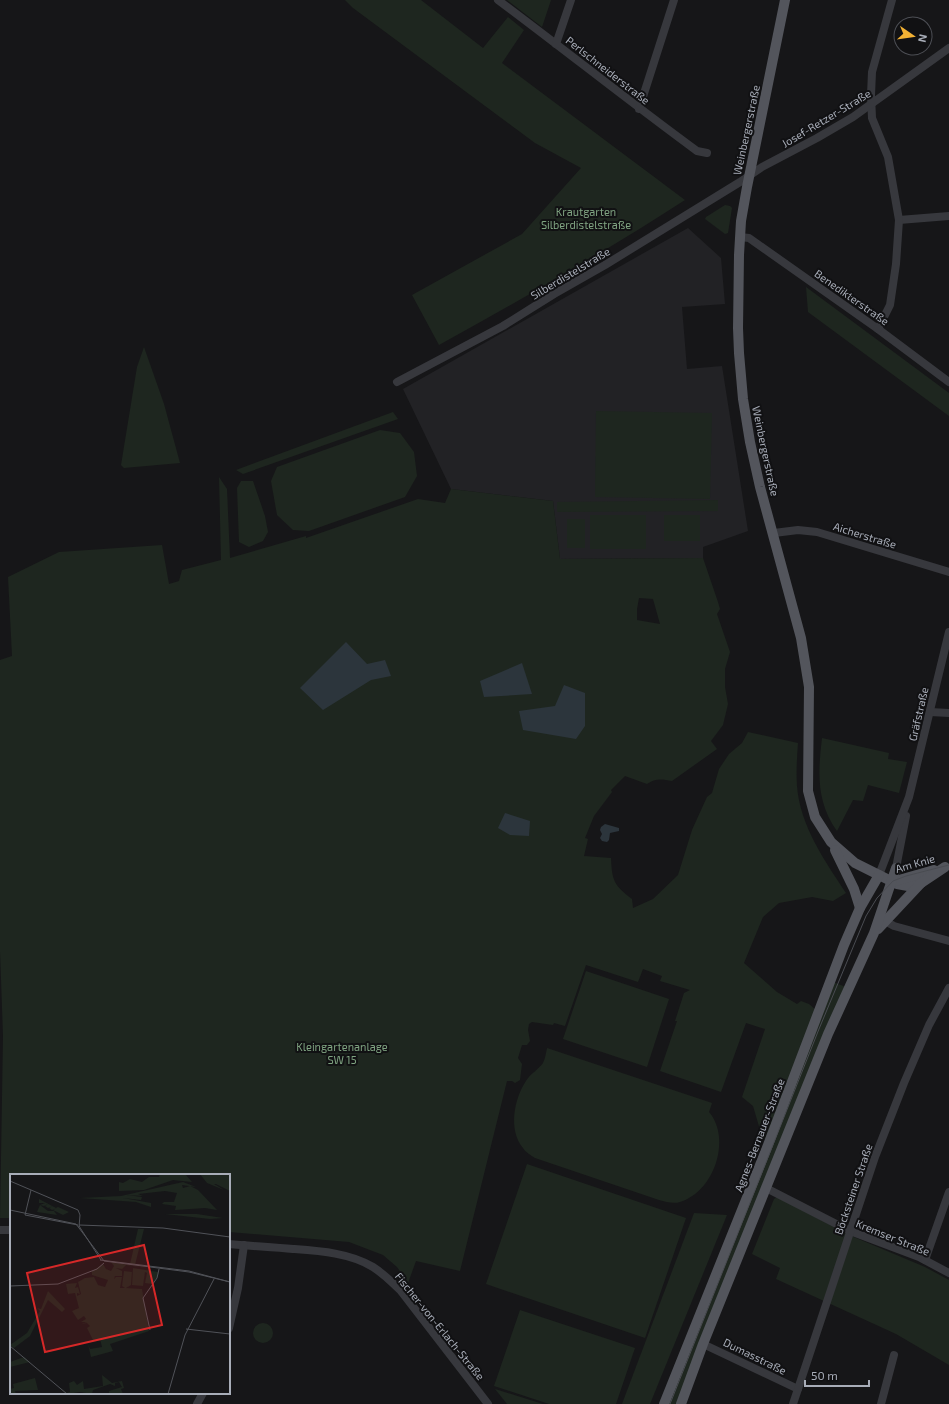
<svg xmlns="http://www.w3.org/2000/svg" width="949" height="1404" font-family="'Exo 2',sans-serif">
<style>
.built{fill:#222225}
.green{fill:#1e261f;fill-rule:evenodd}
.water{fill:#2c353c}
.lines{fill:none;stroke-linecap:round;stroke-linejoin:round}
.minor{stroke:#37383d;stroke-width:8}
.major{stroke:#53555c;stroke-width:10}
.tram{stroke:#4a4c52;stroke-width:1}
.labels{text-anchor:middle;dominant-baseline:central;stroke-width:4;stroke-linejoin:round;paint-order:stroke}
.street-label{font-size:11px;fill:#a8adb8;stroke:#111113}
.park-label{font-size:11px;fill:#7fa381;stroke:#111113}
.inset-road{fill:none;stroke:#505258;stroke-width:1}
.view{fill:#d62828;fill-opacity:0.15;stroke:#d62828;stroke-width:2}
.inset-edge{fill:none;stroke:#a8adb8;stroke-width:2}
</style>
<rect width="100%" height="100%" fill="#161618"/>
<path class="built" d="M688,228L721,258L725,304L682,307L687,369L722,366L748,531L703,547V558L560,559L553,501L451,489L403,389Z"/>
<g class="green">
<path d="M345,0H421L483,48L508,17L524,30L502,63L685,200C605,252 522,299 439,345L412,295L522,234L581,168L535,143L353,8Z"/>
<path d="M507,0H551L542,27Z"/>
<path d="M725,205L730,206L732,208L728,233L725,234L705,219L706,217Z"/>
<path d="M806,287L949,393V416L808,312Z"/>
<path d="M144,347L164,404L180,463L124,468L121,465L137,367Z"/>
<path d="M596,411L712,413L710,499L595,497Z"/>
<path d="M393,412L398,419L243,474L236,470Z"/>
<path d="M380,430L400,433L414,452L417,476L405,497L309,531L293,530L277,515L271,481L277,467Z"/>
<path d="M219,477L227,489L230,558L306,536V538L418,499L445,503L451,489L553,501L560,559L703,558L718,602L720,609L717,614L730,652L725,669V687L728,704L723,725L711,741L717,749L672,781C662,779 655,778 647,784L625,776L611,790L612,792L594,816L585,838L588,839L584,856L611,858C612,881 614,885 632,899L633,908L653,899L678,875L692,830L707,797L712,793L719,769L729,754L742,743L748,732L798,743C797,757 796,772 797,786C800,826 825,861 846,893L833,901L812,897L779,903L763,917L744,963L777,992L797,1004L801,1001L809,1004L816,1010L767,1143L761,1133L753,1106L742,1097L765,1029L746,1023L721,1092L660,1071L677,1021H675L684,993L690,990L660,981L662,976L643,969L638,982L586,965L565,1026L554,1023L553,1025L532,1022L529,1024L528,1030L530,1041L527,1045H522L518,1058L522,1064L520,1080L515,1083L512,1081H507L460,1271L416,1261L408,1283L397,1267L383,1255L349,1242L229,1232V1175H11V1218H0L3,1036L0,951V660L12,656L8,577L59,552L162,545L169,584L179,581L182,570L221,560ZM639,598L653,599L660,624L637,620V609Z"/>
<path d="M241,481H253L265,516L268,532L263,541L249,547L239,542L237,488Z"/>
<path d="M718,500V511L557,512V502Z"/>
<rect x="590" y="515" width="56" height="34"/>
<rect x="664" y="515" width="36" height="26"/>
<rect x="567" y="519" width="18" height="29"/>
<path d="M822,738L889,753L888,759L907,762L899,793L868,785L863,801L853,800L837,831C816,802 818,772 822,738Z"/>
<path d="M586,971L669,999L647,1067L563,1039Z"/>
<path d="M833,982L846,987L677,1404H667Z"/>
<path d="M547,1048L712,1103L709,1112C732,1139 714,1192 680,1202C674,1204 666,1202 659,1200L535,1158C531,1155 526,1153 523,1148C508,1130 514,1099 526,1081C530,1074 539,1069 543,1063C545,1059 546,1053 547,1048Z"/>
<path d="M527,1164L686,1218L645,1338L486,1284Z"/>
<path d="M777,1197L849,1235L925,1267L949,1280V1365L896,1334L776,1279L780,1268L752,1254L774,1199Z"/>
<path d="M694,1213L727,1215L650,1404H622Z"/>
<path d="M520,1310L635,1348L616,1404H549L494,1386Z"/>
<circle cx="263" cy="1333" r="10"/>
<path d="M495,1389L543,1404H507Z"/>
</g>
<g class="water">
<path d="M346,642L367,664L385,660L391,676L371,680L323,710L300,688Z"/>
<path d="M522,663L532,694L484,697L480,681Z"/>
<path d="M564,685L585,693V726L576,739L523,730L519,711L555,706Z"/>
<path d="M505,813L530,821L529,836L510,835L498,828Z"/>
<path d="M605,824L619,828V831L610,833L609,840L607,842L602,841L600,838L602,834L600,830L601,827Z"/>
</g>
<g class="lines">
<g class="minor">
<path d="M498,0C565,50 630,102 697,151L707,153"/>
<path d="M556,44L571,0"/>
<path d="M639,109L674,0"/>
<path d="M899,220L949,216"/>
<path d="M740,237L749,238L878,329L949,382"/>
<path d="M878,329L890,305L896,264L899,220L888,157L872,118L871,95L872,72L892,0"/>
<path d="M397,382L503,326L554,294L605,265L740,182L762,167L817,138L853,117L949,48"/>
<path d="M774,533L798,530L817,532L949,572"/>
<path d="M930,712L949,713"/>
<path d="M896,868L906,816"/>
<path d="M879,875L909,797L949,632"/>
<path d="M885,921L894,926L949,941"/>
<path d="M766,1188L850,1231L919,1257L949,1273"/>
<path d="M0,1230H11"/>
<path d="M229,1244C250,1246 272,1247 293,1249C320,1251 350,1253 373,1267C384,1274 392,1282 401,1291L488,1404"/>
<path d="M925,1260L949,1192"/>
<path d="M229,1328L238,1288L244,1245"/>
<path d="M703,1344L798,1389"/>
<path d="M197,1404L203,1393"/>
<path d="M793,1404L875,1157L904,1083L929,1025L949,988"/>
<path d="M881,1404L894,1355"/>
</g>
<g class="major">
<path d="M785,0L747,187L741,221L739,255L738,328L739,353L743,399L750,442L760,487L801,638L809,687L808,791L815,817L831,842L855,863L897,884L908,886L921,883"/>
<path d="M835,850L854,889L860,908"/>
<path d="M892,882L934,870"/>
<path d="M878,929L921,883L945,867"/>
<path d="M664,1404L768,1145L844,945L860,908L879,875"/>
<path d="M681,1404L703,1344L828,1034L874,933L896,868"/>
</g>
<path class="tram" d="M670,1404L819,1029L866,916L877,898L893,881L906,876L949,865"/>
</g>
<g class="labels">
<g class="street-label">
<text transform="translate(608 70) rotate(38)">Perlschneiderstraße</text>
<text transform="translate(826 118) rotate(-31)">Josef-Retzer-Straße</text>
<text transform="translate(746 130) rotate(-78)">Weinbergerstraße</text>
<text transform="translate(570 273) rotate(-31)">Silberdistelstraße</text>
<text transform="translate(852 297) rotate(35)">Benedikterstraße</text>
<text transform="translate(766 451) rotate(78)">Weinbergerstraße</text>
<text transform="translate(865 535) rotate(17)">Aicherstraße</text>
<text transform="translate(918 714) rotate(-77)">Gräfstraße</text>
<text transform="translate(915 863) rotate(-16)">Am Knie</text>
<text transform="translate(759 1135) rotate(-69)">Agnes-Bernauer-Straße</text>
<text transform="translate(853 1189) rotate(-71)">Böcksteiner Straße</text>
<text transform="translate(893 1237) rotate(22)">Kremser Straße</text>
<text transform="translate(440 1326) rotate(51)">Fischer-von-Erlach-Straße</text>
<text transform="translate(755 1356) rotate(26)">Dumasstraße</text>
</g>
<g class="park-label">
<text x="586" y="211">Krautgarten<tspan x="586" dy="13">Silberdistelstraße</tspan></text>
<text x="342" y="1046">Kleingartenanlage<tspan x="342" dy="13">SW 15</tspan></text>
</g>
</g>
<g transform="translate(10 1174)">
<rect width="220" height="220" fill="#161618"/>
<path d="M150,0H175L182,8L163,6L134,16L109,17V8L113,9L120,5L132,8L139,3H149ZM190,0H220V17L206,10H204L214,16L197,9ZM173,8L186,13L172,11L173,14L180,12L188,16L207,36L195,34L165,36L166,32L152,30L154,28H164L167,19L155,17L128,20L133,22L117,21L132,23L131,26L113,24L141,29V33L126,28L70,24L111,22ZM29,25L46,34L48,33L59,38L53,41L43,36L47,34L42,36L39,34L43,32L38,34L35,32L38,30L34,32L30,31L35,29H29ZM30,31L38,37H44L47,41L27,38ZM155,40H187L213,44L200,45ZM128,55H134L125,91L120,90ZM101,88L143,95L116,91L112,95L106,94L112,97V102H105L104,105L106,103H112L110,114H115L112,112L114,97L122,98L121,111L116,114L132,115L139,157L100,170L103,177L81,183L78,170L80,175L92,173L90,165L83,166L77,154L80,152L77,149L71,150L77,148H71L76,145L74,142L68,146L70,149L62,137L69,134L65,119L58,120L56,110L67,109L65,114L68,113L70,120L67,119V122L71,120L68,108L75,104L84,103L88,111L95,113L98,106L82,101V97L93,90L96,95L101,97L104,92ZM123,94L148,98L147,103L142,110L135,109L137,99L135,98L133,112L122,111ZM38,117L55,135L52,138L38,126L20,162L4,174L0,171L17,159L30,137L27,134L31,135ZM14,183L20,188L0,193V188ZM92,201L102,209L112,207L114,214L111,215L113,220H99V217L112,213L109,208L105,209V212L100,210L83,216L82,220L70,218L57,220L49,212L57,219L60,218L59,209L64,207L67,211L73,207L74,215L93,212ZM25,204L28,216L5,217L6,220H0V215L4,214L3,210Z" fill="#1e261f"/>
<path class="inset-road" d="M0,7L68,36L70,41L69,53M21,16L15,41L68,51M0,36L66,50L94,87L179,98L220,108M69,51L153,54L220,63M69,52L91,86M90,86L179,97L220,108M0,112L48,110L87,95L94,89M176,155L220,160M140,156L133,124L147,104L149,95M0,172L57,220M158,220L175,161L204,105"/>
<path class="view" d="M134,71L152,151L35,178L17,99Z"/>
<rect width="220" height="220" class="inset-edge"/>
</g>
<g transform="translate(913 36) rotate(103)"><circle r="19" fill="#111113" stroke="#4d4f55"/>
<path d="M0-3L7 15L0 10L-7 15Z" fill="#f2b134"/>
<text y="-6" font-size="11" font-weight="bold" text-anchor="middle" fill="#a8adb8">N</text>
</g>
<path d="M805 1380v6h64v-6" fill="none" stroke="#a8adb8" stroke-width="2"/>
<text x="811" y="1380" font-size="12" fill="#a8adb8" stroke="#111113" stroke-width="3" paint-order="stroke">50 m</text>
</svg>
